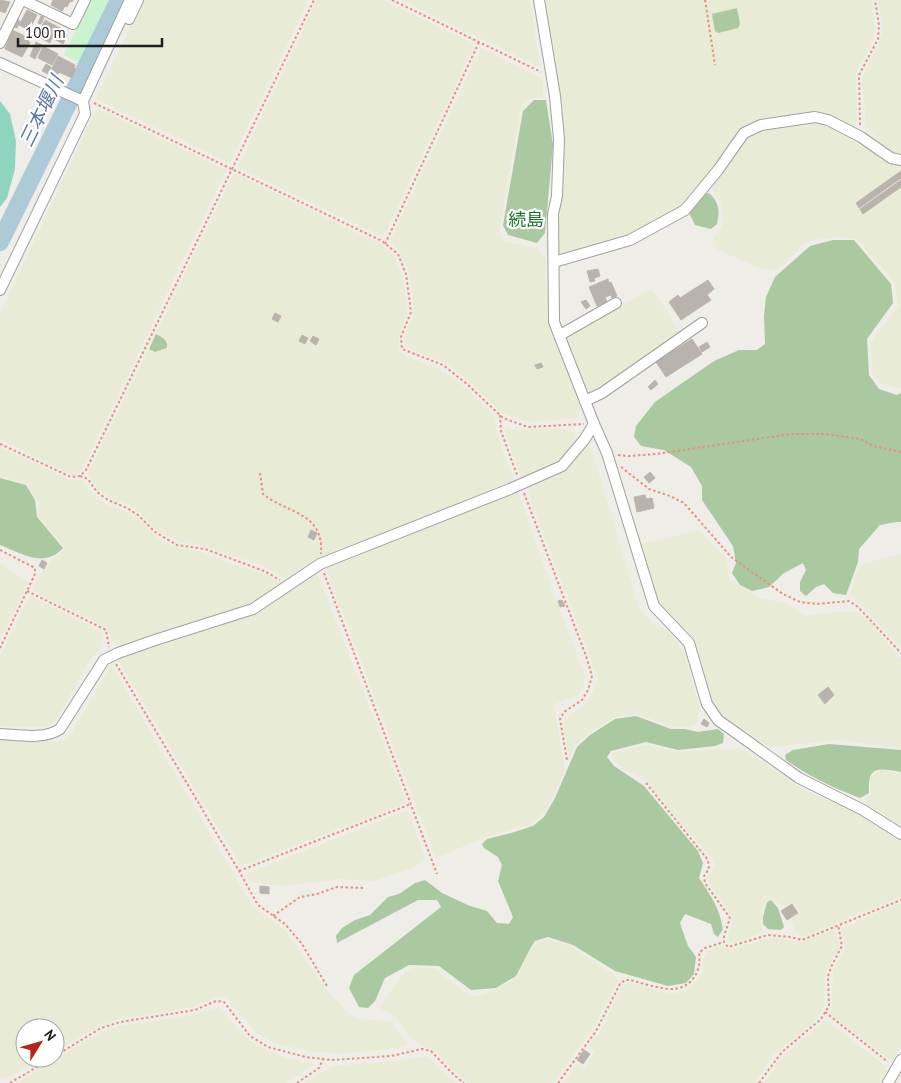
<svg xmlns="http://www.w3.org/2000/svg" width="901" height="1083" font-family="'PT Sans','Noto Sans JP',sans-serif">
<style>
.farmland{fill:#e8ebd5}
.forest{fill:#aac9a1}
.park{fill:#caf3d0}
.pitch{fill:#8fd4be}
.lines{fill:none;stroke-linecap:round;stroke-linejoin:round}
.river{stroke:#adcad7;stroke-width:18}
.building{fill:#b8b3ad;stroke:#bfb5ab}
.minor-casing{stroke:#a0a0a0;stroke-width:12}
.path{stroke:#e8917e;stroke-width:2;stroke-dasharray:2.5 2.5;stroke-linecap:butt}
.minor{stroke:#fff;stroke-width:10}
.labels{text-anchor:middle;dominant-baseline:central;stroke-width:4.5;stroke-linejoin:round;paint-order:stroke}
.park-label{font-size:18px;fill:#1a7128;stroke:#fff}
.water-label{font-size:19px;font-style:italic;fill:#5778a3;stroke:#fff}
</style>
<rect width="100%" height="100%" fill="#efede7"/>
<g class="farmland">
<path d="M143,0H309L230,163L96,99Z"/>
<path d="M317,0H383L475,44L383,237L238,167Z"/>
<path d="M401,0H530L540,67Z"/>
<path d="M543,0H871L875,29L871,46L856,72L857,121L854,127L821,112L767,118L743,129L683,207L635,233L592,247L559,254V224L564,174V126L560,89L552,57Z"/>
<path d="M878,0H901V155L892,152L878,140L866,125L862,78L879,43L883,31Z"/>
<path d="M481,48L543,79V97L530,98L521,107L499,231L503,241L537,248L546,260L547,322L582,407L577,418L529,422L500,412L472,383L446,363L411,350L406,346L404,337L412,318L414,310L409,270L400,252L390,241Z"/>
<path d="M97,108L226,170L85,464L79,472L72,475L0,439V314Z"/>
<path d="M815,123L827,126L894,164L901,165V388L898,389L882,384L872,373L871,342L898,306L895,283L857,239L837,237L814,240L801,246L786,262L776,270L762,269L718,250L714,236L720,231L724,220L721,205L712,187L741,143L748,135L764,129L783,128L800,124Z"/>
<path d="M234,173L378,243L394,255L403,279L408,312L398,338L400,352L407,357L441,370L470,391L494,417L497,434L514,481L324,557L308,563L286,579L264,566L203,546L176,541L156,529L140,513L128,504L113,499L99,490L88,473Z"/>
<path d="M652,289L680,333L599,390L592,393H587L566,339L568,334Z"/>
<path d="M507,428L517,430L554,428L572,431L576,434L573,447L567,456L555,464L524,479L521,477L504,430Z"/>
<path d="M590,444L639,608L653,624L668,631L683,650L700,709L696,724L690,727L670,726L637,714L615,717L589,733L574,746L569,760L563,723L566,719L584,705L592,695L598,678L528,493L530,488L566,469L584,445Z"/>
<path d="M0,447L70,480H82L97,498L109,506L125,511L137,517L156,537L175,547L200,552L219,558L230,564L266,574L280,583L251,603L118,645L112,640L107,628L33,591L40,574L52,560L64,551V547L39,517L38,501L27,484L0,476Z"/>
<path d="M518,492L553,592L585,676L583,687L577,696L554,704L565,771L546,811L529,825L485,837L436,858L325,567Z"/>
<path d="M698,530L727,559L728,579L760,598L785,603L806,616L834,612H854L866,618L901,659V748L840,740L769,747L724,718L710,700L695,644L657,601L639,545Z"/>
<path d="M901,554V648L851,594L856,573L862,564Z"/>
<path d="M0,563L28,582L0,641Z"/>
<path d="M316,571L407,803L241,866L118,660L122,656L255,613Z"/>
<path d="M30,596L102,632L100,649L88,662L58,718L53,723L45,727L0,726V656Z"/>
<path d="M111,665L250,902L259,911L284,929L328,992L350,1015L365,1020L390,1021L408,1044L403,1047L341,1054L310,1051L276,1044L258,1034L232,1005L228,999L217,996L194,1007L118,1019L99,1026L55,1051V1028H25V1058H43L6,1079L0,1077V740L62,742L71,734Z"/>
<path d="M646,745L681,752L717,749L745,750L802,789L862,814L901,841V897L802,937L797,933L790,920L800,913L793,902L784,907L771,898L767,900L762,909L761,925L764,932L734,943L729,942L728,934L734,918L709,884L708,877L715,867L713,860L645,780L628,771L617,764L613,758V753Z"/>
<path d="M880,770L901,774V825L863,801L871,794L870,780L874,774Z"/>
<path d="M408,810L425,858L412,868L373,881L340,879L281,886L250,882L246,874Z"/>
<path d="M901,903V1047L892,1061L829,1013L832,1008L833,969L846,947L841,928Z"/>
<path d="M835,929L840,947L825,973L824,1004L821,1012L810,1026L774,1054L755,1083H563L577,1064L584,1068L595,1052L588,1046L599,1033L622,987L626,984L631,983L671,994L684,991L693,985L702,973L703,959L707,952L720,945L731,949L770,938L802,942Z"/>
<path d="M548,939L572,947L618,978L615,987L591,1031L553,1083H469L452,1069L433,1049L422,1046L410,1038L394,1015L381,1010L380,1005L406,971L416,967L435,969L470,996H480L498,989L517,977L532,947L537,942Z"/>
<path d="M218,1008L249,1040L267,1050L286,1058L314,1064L286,1083H17L103,1031L121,1026L192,1015Z"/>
<path d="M826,1020L883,1064L887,1071L880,1083H764L785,1055Z"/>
<path d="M420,1057H427L455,1083H305L332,1066L394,1061Z"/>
</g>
<g class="forest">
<path d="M737,8L740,24L738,28L718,33L715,31L712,14Z"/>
<path d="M534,100H546L553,145L545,233L537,243L508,235L503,225L523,111Z"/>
<path d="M709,193C719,202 720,211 717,224L711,229L695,225L689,213L705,194Z"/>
<path d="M833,240H854L891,284L893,303L867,339L869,375L879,389L897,395L901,393V522H896L880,525L859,549L858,562L846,595L833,593L824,584L816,587L806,596L800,591V582L806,570L803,563L784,573L769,587L752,591L740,585L732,573L736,563L733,546L702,500V486L691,467L664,450L641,446L634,437L636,426L655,402L714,361L739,350H757L765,344L764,316L766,297L775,277L810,246Z"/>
<path d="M156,334C163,338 168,340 167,348L155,352L149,349Z"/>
<path d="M0,478L26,485L35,500L37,517L63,548C44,569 21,553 0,545Z"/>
<path d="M636,716L671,729H685L698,732L718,729L724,734L723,743L715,746L678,750L646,742L611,751L607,757L614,766L644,786L698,851L703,863L699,878C710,894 720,909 723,929L718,937L714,934L711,924L685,914L680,923L688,946L696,957L694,974L686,983L668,986L615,971L573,945L548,937L535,941L531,947L516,976L496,988L471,990L439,966L409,965L385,978L375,1001L368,1008L359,1007L349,988L354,975L441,907L437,900H418L337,943L336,936L342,928L355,920L370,915L388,897L399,894L415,883L425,880L442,893L470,906L487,911L497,923L509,924L513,917L498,881L502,865L498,857L484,848L482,844L487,839L511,833L533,826L544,817L555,798L577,747L590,735L615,719Z"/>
<path d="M829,744L901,750V772C878,768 867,765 869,793L860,798C833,788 810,777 786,760L785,755L793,750Z"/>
<path d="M771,900L778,908L784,927L781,930L768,929L763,924V917L767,902Z"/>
</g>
<path class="park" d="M91,0H111L80,63L64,55Z"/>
<path class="pitch" d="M0,101L10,114L16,141L15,169L7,198L0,207Z"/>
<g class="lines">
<path class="river" d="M0,242L119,0"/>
</g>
<g class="building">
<path d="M0,0L10,2L5,13L0,11Z"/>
<path d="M53,0H73L72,2L70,1L67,7L65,6L62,11L51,5Z"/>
<path d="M27,10L37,15L30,28L28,27L27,29L19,25Z"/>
<path d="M41,16L44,17L41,24L38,23Z"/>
<path d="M17,19L20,21L17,28L13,27Z"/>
<path d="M45,20L60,28L59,31L67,35L63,44L52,38L50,43L37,36Z"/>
<path d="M12,30L25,36L30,43L22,57L5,49Z"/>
<path d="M36,42L42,45L35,59L30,56Z"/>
<path d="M43,46L58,54L52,65L38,58Z"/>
<path d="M58,56L75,65L74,68L76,69L72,78L59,72L56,78L49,74Z"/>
<path d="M46,64L51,67L48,74L42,71Z"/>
<path d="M901,171V178L859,208L856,203Z"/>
<path d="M901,180V187L863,214L860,209Z"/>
<path d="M598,269L600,276L594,278L595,281L590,282L587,271Z"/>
<path d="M608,279L609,283L611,282L617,296L612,298L611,295L605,297L607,302L597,306L589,287Z"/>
<path d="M708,280L714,289L707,295L711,300L681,320L669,302L678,295L680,298Z"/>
<path d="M586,300L590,306L586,309L581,302Z"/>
<path d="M275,313L281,316L278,322L272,319Z"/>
<path d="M302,335L308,338L305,344L299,341Z"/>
<path d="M313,336L319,339L316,345L310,341Z"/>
<path d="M692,339L702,354L666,377L656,362Z"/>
<path d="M707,342L710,347L702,352L699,347Z"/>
<path d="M541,363L543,367L537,369L535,365Z"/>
<path d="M655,380L658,384L651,390L648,387Z"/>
<path d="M650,472L655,478L649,483L644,477Z"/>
<path d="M645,495L646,499L652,498L654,508L637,512L634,497Z"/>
<path d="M311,530L317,533L314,540L308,537Z"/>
<path d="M42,560L47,563L44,569L39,566Z"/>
<path d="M562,600L565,606L560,607L558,601Z"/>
<path d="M828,687L834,695L825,704L818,695Z"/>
<path d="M704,719L709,723L707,727L701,724Z"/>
<path d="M260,886L269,887V894L260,893Z"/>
<path d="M792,904L798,913L787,920L781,911Z"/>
<path d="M584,1050L590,1054L583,1064L577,1060Z"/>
</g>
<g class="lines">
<defs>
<g id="minor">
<path d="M23,0L73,24L85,0"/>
<path d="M539,0L555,96L559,139L557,196L553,214L554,322L594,424L607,453L654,606L689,643L707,704L718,720L799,778L863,810L901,834"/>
<path d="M129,19L138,0"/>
<path d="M0,43L21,0"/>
<path d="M0,63L83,101"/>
<path d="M554,262L630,240L685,210L718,170L744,133L761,125L815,117L828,120L861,137L891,158L901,160"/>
<path d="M0,290L85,114L83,101L130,0"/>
<path d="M560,335L616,303"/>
<path d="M585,401L602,393L702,323"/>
<path d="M0,734C19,735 44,740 60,729L104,660L118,653L155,640L253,609L320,564L510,489L562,466L584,440L594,424"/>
<path d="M888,1083L901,1060"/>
</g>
</defs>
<use href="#minor" class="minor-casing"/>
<g class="path">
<path d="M392,0L541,72"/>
<path d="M705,0L715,65"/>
<path d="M94,103L382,241L398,254L406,274L411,312L401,337L402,349L443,365L467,384L503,418L528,427L584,424"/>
<path d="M860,125L859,75L878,39L879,25L875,0"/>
<path d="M385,244L479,42"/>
<path d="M500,415L501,431L517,475"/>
<path d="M0,444L71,477L80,476L86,470L314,0"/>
<path d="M618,455L629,456L656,454L791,434H826L860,439L873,446L901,452"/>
<path d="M621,467L649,489L670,496L684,503L731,557L783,594L800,602L817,604L849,601L858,607L901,653"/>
<path d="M260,473L263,494C288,514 324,512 321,554"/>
<path d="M80,476L88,479L97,492L108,500L127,508L138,515L155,532L177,545L205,549L264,571L280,580"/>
<path d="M524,493L586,656L592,676L588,690L582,700L564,712L560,719L567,760"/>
<path d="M0,550L35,568V574L0,648"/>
<path d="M324,573L437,874"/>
<path d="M27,591L106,630L109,647"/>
<path d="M116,664L239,871L258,905L285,924L302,944L327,986"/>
<path d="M646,783L708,860L709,869L704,876L705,883L730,918L724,936V942L728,947L768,935L790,937L802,940L901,900"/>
<path d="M239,871L411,804"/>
<path d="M273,916L300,897L317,894L337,887L364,888"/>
<path d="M825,1012L888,1062"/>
<path d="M55,1056L101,1028L120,1022L195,1010L216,1001L224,1002L250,1036L268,1047L306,1057L332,1060L391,1056L422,1049L431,1051L454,1075L464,1083"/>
<path d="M10,1083L52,1058"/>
<path d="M297,1083L319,1068L323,1059"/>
<path d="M558,1083L596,1031L620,984L625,980H630C642,983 656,988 669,989C690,990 702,973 699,953L705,948L724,942"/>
<path d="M759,1083L782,1052L821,1019L829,1006L828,976L832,965L842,946L838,925"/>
</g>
<use href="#minor" class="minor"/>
</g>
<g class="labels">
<g class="park-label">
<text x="526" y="219">続島</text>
</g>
<g class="water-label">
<text transform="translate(41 111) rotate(-64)">三本堰川</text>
</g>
</g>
<g transform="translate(40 1043) rotate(53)"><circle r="24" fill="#ffffff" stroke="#a5a5a5"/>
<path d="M0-4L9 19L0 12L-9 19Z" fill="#b52519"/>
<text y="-8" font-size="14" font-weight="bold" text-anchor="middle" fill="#1f1f1f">N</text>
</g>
<path d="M18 38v8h144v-8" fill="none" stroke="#1f1f1f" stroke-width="2.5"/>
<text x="25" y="38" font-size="15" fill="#1f1f1f" stroke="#ffffff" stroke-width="4" paint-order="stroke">100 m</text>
</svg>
